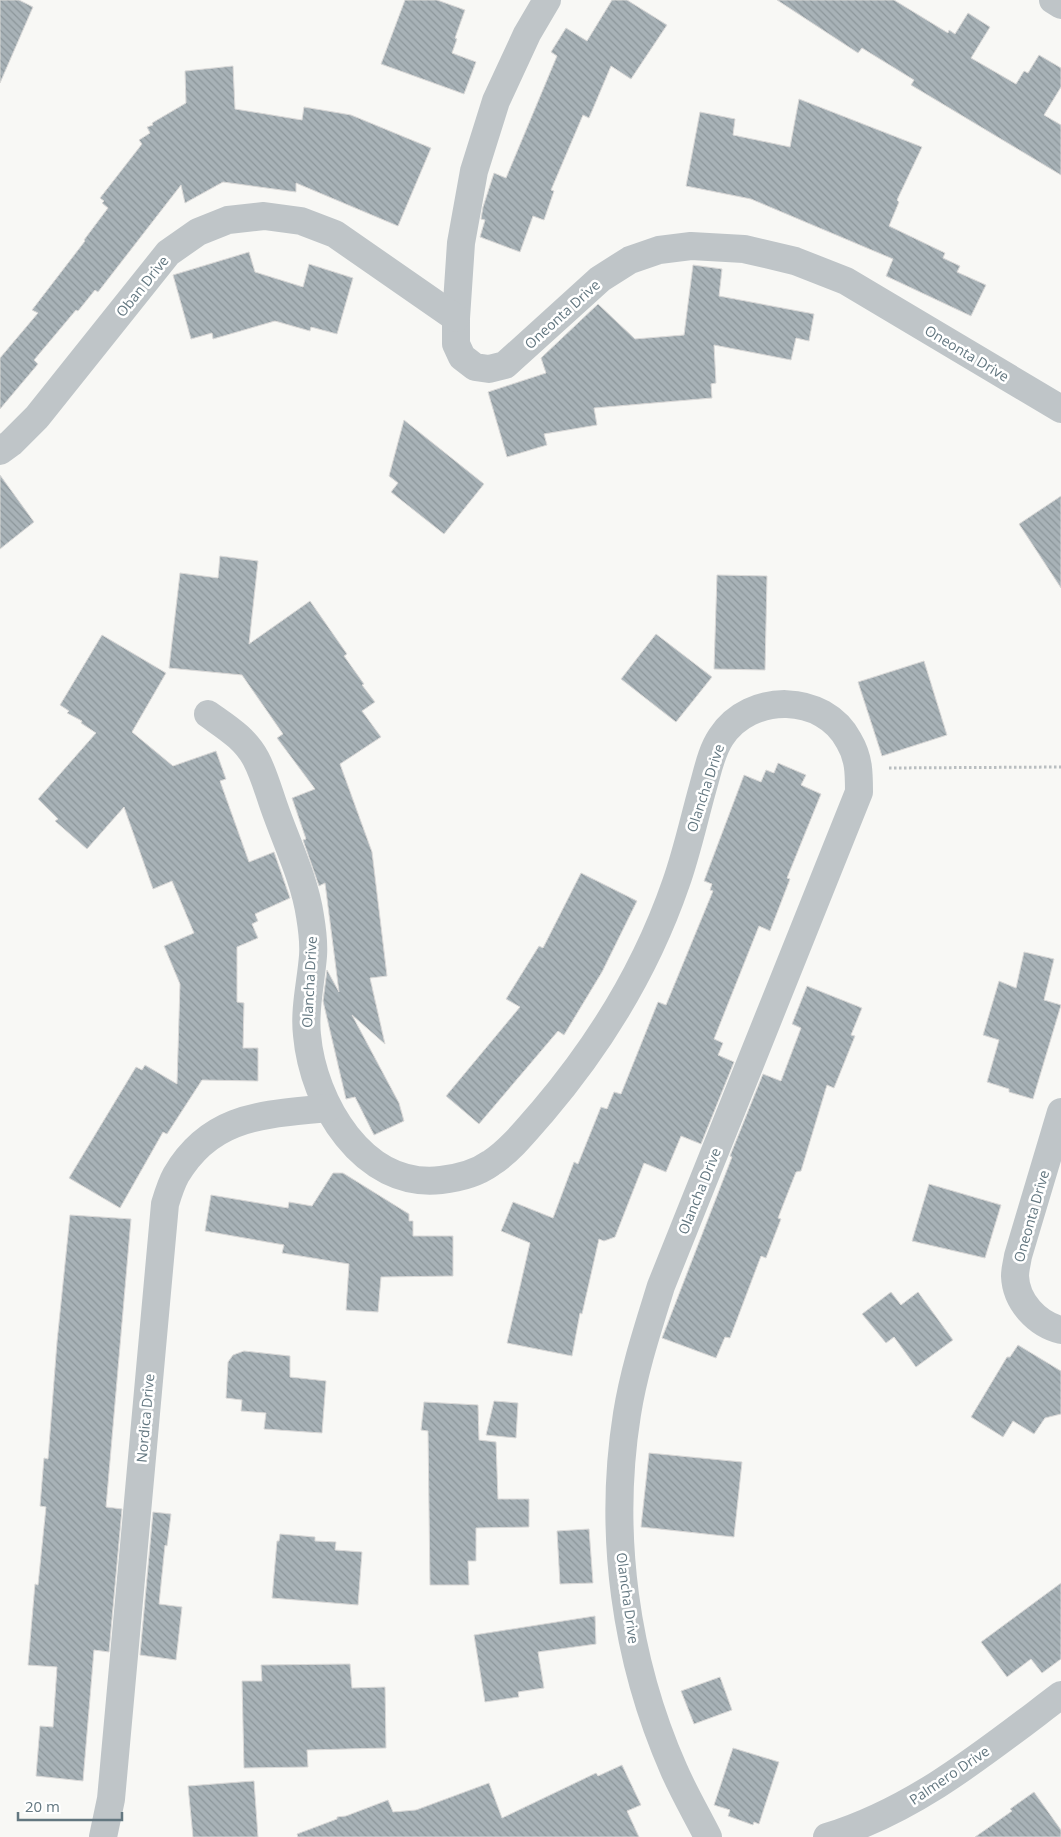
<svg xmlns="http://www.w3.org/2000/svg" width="1061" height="1837" font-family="'Open Sans',sans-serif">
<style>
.building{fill:url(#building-back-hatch);stroke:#dad9d8}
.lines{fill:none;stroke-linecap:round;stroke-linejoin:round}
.path{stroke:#b9bec0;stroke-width:3;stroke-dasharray:2.5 2.5;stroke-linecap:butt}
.minor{stroke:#bfc5c8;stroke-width:28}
.tertiary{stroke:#bfc5c8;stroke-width:28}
.labels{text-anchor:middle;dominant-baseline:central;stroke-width:5;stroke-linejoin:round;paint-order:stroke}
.street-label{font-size:14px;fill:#637780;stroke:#fff}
</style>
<defs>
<pattern id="building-back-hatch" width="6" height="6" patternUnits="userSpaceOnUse" patternTransform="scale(1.25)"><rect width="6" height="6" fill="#a8b2b7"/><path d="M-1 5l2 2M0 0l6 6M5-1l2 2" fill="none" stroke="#8c969a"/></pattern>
</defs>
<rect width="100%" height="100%" fill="#f8f8f5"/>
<g class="building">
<path d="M0,0H19L33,7L0,83Z"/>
<path d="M405,0H437L465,10L455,38L457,39L452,53L476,62L464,94L381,64Z"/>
<path d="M612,0H627L667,25L631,79L611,66L589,118L583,115L551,190L554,191L544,220L533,216L520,252L480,237L485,220L481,219L483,207L494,173L506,178L557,56L551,52L566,28L587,41Z"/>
<path d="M777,0H894L948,33L949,30L955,34L968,13L990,27L971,58L1016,84L1024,71L1028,73L1039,55L1061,68V87L1044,115L1061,125V175L911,85L914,80L862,48L858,53Z"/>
<path d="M233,66L235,109L302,120L304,107L351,115L431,148L398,226L296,183V192L223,182L185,203L181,185L98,292L95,290L78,311L76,310L34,360L38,364L0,409V358L38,313L32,310L85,241L84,240L108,208L102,203L104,201L100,198L142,144L139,140L150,133L147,127L153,125L152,123L186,103L185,71Z"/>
<path d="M799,99L922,147L897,200L899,202L889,226L945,253L943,258L960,266L957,272L986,285L971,316L886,276L893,259L751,199L686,186L700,112L735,119L733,135L790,147Z"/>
<path d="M249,252L255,272L303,287L309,264L353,278L337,334L311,327L310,331L275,321L213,339L212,333L191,339L173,275Z"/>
<path d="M693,265L722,269L719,296L814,314L809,341L796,338L791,360L714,345L716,383L711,384L712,398L594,408L597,425L544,434L547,445L507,457L488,392L546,373L541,358L598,304L635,339L684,335Z"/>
<path d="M404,420L484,484L444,534L391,492L398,483L389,476Z"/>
<path d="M0,475L34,522L0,549Z"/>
<path d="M1061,496V588L1019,524Z"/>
<path d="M220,556L258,561L249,644L310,601L347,654L344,656L364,684L362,685L375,702L362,711L381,737L340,764L372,852L387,976L370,978L385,1044L352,1015L399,1103L404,1121L374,1135L355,1097L346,1099L323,1001L327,970L339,992L325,883L319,886L303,840L306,839L292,798L315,789L277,738L283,734L242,675L169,668L180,573L218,578Z"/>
<path d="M717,575L767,576L765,670L714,669Z"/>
<path d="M656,634L712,677L676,722L621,679Z"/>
<path d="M102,635L166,673L132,732L173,766L216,751L226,779L220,781L249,862L274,852L290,898L255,914L258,921L252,924L258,938L237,947V1002L244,1003L243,1048H258V1081L202,1080L167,1134L163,1132L120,1208L69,1178L136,1067L142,1070L145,1065L177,1084L180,984L164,946L194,933L172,881L153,889L124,807L87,849L55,821L58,819L38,799L96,733L81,723L82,721L67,713L69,711L60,705Z"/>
<path d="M924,661L947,735L882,756L858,682Z"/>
<path d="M778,763L806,775L801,785L821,794L787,878L790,879L770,931L759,926L714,1039L723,1043L718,1055L734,1062L701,1144L681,1136L666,1172L644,1163L615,1237L604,1241L599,1239L582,1314L580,1313L572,1356L507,1343L530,1243L501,1231L513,1202L553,1218L574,1162L578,1164L601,1107L607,1109L614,1092L621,1094L658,1002L666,1005L713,891L710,890L712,884L704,881L744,775L761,782L766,770L774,773Z"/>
<path d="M581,873L637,901L602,972L564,1035L558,1031L479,1124L446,1096L520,1007L506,999L539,946L543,948Z"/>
<path d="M1024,952L1054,959L1044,1000L1061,1005L1033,1099L1009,1092V1089L987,1082L999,1040L983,1035L999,981L1016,988Z"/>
<path d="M807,986L862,1008L851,1035L855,1036L834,1088L827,1085L801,1171L796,1172L778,1218L781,1219L766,1258L761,1256L730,1338L725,1337L716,1358L662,1338L732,1157L730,1156L763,1074L781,1081L801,1028L792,1024Z"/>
<path d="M333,1173H343L409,1214V1221H413V1236H453V1276L381,1277L378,1312L346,1310L349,1264L282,1253L284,1245L205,1231L211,1195L288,1208L289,1202L312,1206Z"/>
<path d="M929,1184L1001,1205L985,1258L912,1241Z"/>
<path d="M70,1215L131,1219L106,1507L122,1509L109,1652L94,1650L83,1781L36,1776L40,1726L53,1727L57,1667L28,1665L35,1584L38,1585L46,1507L40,1506L44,1458L48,1459L57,1342Z"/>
<path d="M891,1292L901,1305L918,1292L953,1340L916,1367L894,1337L886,1343L862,1314Z"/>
<path d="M1018,1345L1061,1371V1414L1045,1418L1034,1434L1013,1421L1003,1437L971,1417L1007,1357H1010Z"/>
<path d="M244,1351L290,1356V1377L326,1381L322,1433L264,1429L266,1413L241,1411L242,1400L226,1398L228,1362L233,1355Z"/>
<path d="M494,1401L518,1403L516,1438L486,1435Z"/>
<path d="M424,1402L478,1405L479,1440L496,1442L498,1499H529V1527L476,1528V1561H468L469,1585H430L428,1431L421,1430Z"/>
<path d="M649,1453L742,1462L734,1537L641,1527Z"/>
<path d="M153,1512L171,1514L167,1546L165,1545L159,1604L182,1607L176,1660L140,1655Z"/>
<path d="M589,1529L593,1583L560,1584L557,1531Z"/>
<path d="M280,1534L315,1537V1541L336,1542L335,1550L362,1552L358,1605L272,1598L277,1541H279Z"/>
<path d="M1061,1583V1659L1042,1673L1031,1659L1007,1677L981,1642Z"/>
<path d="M595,1616L596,1644L538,1652L544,1688L518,1692L519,1697L485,1702L474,1635Z"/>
<path d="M350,1664L352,1688L385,1687L386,1748L307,1750L308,1767L244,1768L242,1681H262L261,1665Z"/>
<path d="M720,1677L732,1710L694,1724L681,1691Z"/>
<path d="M733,1748L779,1762L759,1824L754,1822L753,1825L728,1816L730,1810L714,1805Z"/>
<path d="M622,1765L641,1805L627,1811L639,1837H298L297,1834L337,1819V1817L346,1816L388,1800L393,1812L416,1810L489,1783L502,1818L596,1773L598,1776Z"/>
<path d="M254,1781L258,1837H193L188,1786Z"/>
<path d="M1034,1792L1061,1830V1837H975L1012,1811L1010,1809Z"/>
</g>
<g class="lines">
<path class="path" d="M889,768L1061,767"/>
<g class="minor">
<path d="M547,0L527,34L496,101L474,171L461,243L456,318V344L462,357L475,367L489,369L505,365L600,279L630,260L659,250L691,246L744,249L795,261L846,281L1061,409"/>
<path d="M0,451L11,443L37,417L168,253L198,232L228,220L264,216L301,221L335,234L456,318"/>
<path d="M208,714C226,727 245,738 256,759C265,776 270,797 277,815C289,848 305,882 310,916C312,928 314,943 313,956C311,982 304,1009 307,1035C313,1103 363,1189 441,1180C459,1178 477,1173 491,1163C510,1151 528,1128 543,1111C600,1044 647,967 676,883C687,852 694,819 703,787C708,770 711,752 721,737C750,692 824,693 849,741C859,758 859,773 859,792L661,1286C648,1328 634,1370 627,1414C608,1533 625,1659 674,1770C684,1793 697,1815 708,1837"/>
<path d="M1061,1112L1018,1256C1017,1263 1015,1269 1015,1276C1016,1302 1037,1324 1061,1330"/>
<path d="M103,1837L111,1799L165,1204C168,1194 171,1184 176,1175C212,1114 265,1115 328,1108"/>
<path d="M827,1837C916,1810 988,1750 1061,1695"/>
</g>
<path class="tertiary" d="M1053,0L1061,5"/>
</g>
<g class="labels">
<g class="street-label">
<text transform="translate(142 286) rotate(-51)">Oban Drive</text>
<text transform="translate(562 314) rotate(-42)">Oneonta Drive</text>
<text transform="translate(967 353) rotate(31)">Oneonta Drive</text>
<text transform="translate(705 788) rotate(-72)">Olancha Drive</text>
<text transform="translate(309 982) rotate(-87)">Olancha Drive</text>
<text transform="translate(699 1191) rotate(-68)">Olancha Drive</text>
<text transform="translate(1031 1216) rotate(-74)">Oneonta Drive</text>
<text transform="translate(145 1418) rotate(-85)">Nordica Drive</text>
<text transform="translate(628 1598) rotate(82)">Olancha Drive</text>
<text transform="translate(949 1775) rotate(-34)">Palmero Drive</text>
</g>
</g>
<path d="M18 1812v8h104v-8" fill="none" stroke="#637780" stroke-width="2.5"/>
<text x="25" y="1812" font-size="15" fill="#637780" stroke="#ffffff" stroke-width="4" paint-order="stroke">20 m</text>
</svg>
